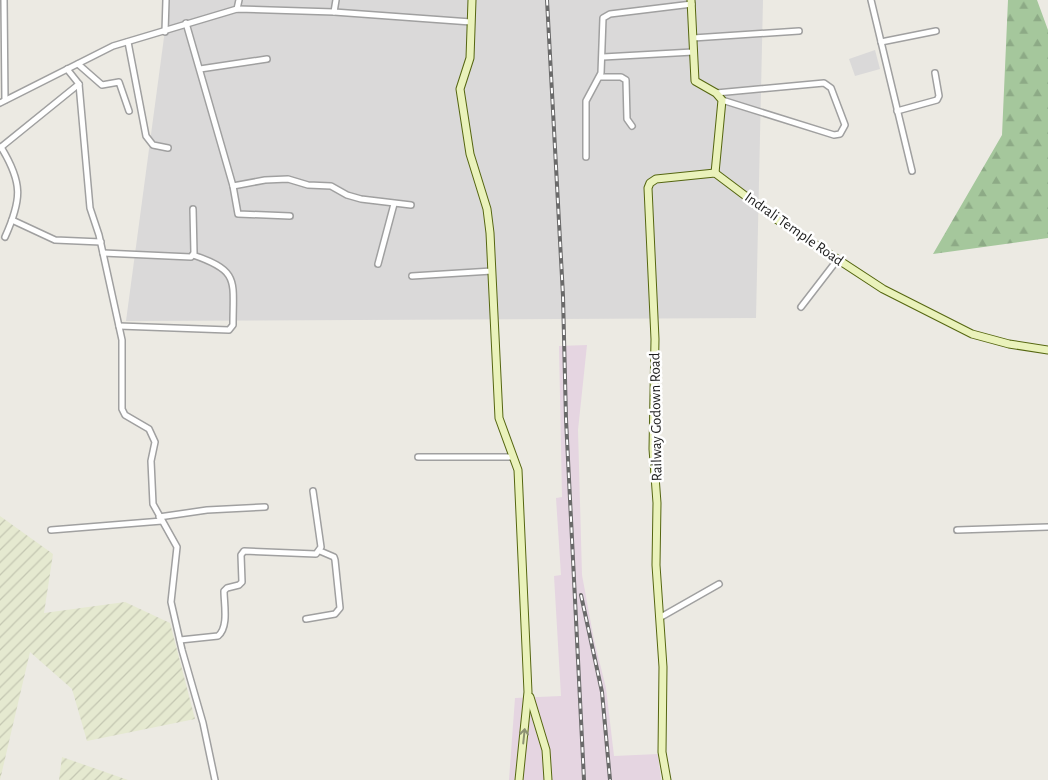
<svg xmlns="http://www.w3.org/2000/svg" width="1048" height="780" font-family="'Alegreya Sans',sans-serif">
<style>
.residential{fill:#dad9d9}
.railway{fill:#e5d5e1}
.farmland{fill:url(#farmland-furrows)}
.forest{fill:url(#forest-firs)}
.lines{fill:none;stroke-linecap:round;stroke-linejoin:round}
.street-casing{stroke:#a0a0a0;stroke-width:8}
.secondary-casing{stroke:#556610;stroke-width:9}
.street{stroke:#fff;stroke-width:5}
.secondary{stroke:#eaf2bb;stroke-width:7}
.rail-casing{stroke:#6a6a6a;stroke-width:4}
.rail{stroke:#fff;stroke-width:2;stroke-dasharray:5.5;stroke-linecap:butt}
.oneway{stroke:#8d9273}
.labels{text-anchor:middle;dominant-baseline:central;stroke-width:5;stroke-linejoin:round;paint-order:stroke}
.street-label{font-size:15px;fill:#1c1c1c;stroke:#fff}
</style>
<defs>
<pattern id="farmland-furrows" width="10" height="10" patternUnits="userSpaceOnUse" patternTransform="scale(1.25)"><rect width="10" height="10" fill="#e5e9d0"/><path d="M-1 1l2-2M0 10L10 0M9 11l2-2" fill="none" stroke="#c4c7b2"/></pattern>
<pattern id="forest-firs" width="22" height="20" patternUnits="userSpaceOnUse" patternTransform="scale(1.25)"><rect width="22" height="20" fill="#a5c79c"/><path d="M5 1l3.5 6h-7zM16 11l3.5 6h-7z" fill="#8daa86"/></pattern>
</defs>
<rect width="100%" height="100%" fill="#eceae3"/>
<g class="residential">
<path d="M169,0H763L756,318L126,321Z"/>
<path d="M875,50L880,69L855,76L849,59Z"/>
</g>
<path class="railway" d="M587,345L578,430L582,575L594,640L606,688L614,756L658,754L661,780H509L515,698L561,696L554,576L561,575L556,498L562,497L559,346Z"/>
<g class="farmland">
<path d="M0,516L53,554L44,613L125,602L170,623L195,719L87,741L72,689L30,652L0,780Z"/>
<path d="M62,757L128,780H59Z"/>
</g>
<path class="forest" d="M1008,0H1037L1048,30V238L933,254L1002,135Z"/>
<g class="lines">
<defs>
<g id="street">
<path d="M4,0L5,100"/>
<path d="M871,0L912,171"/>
<path d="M237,9L239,0"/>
<path d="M334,12L336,0"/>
<path d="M186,23L233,186L238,214L290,216"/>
<path d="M165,32L166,0"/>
<path d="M693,38L799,31"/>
<path d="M128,42L146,136L153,145L168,148"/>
<path d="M881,42L936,31"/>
<path d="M603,57L693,52"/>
<path d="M78,64L102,85L119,82L129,111"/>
<path d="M67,69L79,84L90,208L99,235L122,340V409L125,415L149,429L155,442L151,461L153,504L177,547L171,602L182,650L203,723L215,780"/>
<path d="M200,69L267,59"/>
<path d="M600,77H621L626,80L627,119L632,126"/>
<path d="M716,93L824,83L831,88L845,125L840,134L834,135L722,100"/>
<path d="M0,103L113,46L237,9L334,12L471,22"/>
<path d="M897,111L937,100L939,96L935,73"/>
<path d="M1,147C23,183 22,199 5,237"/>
<path d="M0,148L79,84"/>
<path d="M586,157V101L601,73L603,18L610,14L692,4"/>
<path d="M233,186L265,180L288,179L308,185L331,186L347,195L361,199L411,205"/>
<path d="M12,220L55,240L101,242"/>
<path d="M103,253L191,257L194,253L193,209"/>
<path d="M378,264L394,204"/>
<path d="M412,276L492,271"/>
<path d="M801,307L838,259"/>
<path d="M119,326L229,330L233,325C233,280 240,271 193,255"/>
<path d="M418,457H513"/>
<path d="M159,517L207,510L265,507"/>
<path d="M51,530L162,521"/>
<path d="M957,530L1048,527"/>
<path d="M661,617L719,584"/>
<path d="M306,619L335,614L340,608L335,560L334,557L320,551"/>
<path d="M180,640L218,636C229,627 224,604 224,591L227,588L239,585L242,582L241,555L244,551L316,554L321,547L313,491"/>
</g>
<g id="secondary">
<path d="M472,0L470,58L460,89L470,154L487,209L490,233L499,418L518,470L528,692L519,780"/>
<path d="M691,0L695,81L716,93L722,100L715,173"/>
<path d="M530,697L546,750L548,780"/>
<path d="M667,780L662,752L663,667L656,565L657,503L653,449L655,339L648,188L650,183L656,179L715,173L776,219L883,289L972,334L1009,344L1048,350"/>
</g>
</defs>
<use href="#street" class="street-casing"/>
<use href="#secondary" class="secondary-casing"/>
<use href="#street" class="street"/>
<use href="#secondary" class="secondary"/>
<defs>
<g id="rail">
<path d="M547,0L563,296L566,419L584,780"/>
<path d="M581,595L602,692L610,780"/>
</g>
</defs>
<use href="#rail" class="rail-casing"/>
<use href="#rail" class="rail"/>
</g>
<defs><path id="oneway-shaft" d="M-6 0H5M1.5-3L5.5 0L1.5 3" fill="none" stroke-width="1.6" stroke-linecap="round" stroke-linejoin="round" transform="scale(1.25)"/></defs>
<use class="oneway" href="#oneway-shaft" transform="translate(524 736) rotate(-84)"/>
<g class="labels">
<g class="street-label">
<text transform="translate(794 229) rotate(35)">Indrali Temple Road</text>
<text transform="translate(656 417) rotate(-91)">Railway Godown Road</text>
</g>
</g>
</svg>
